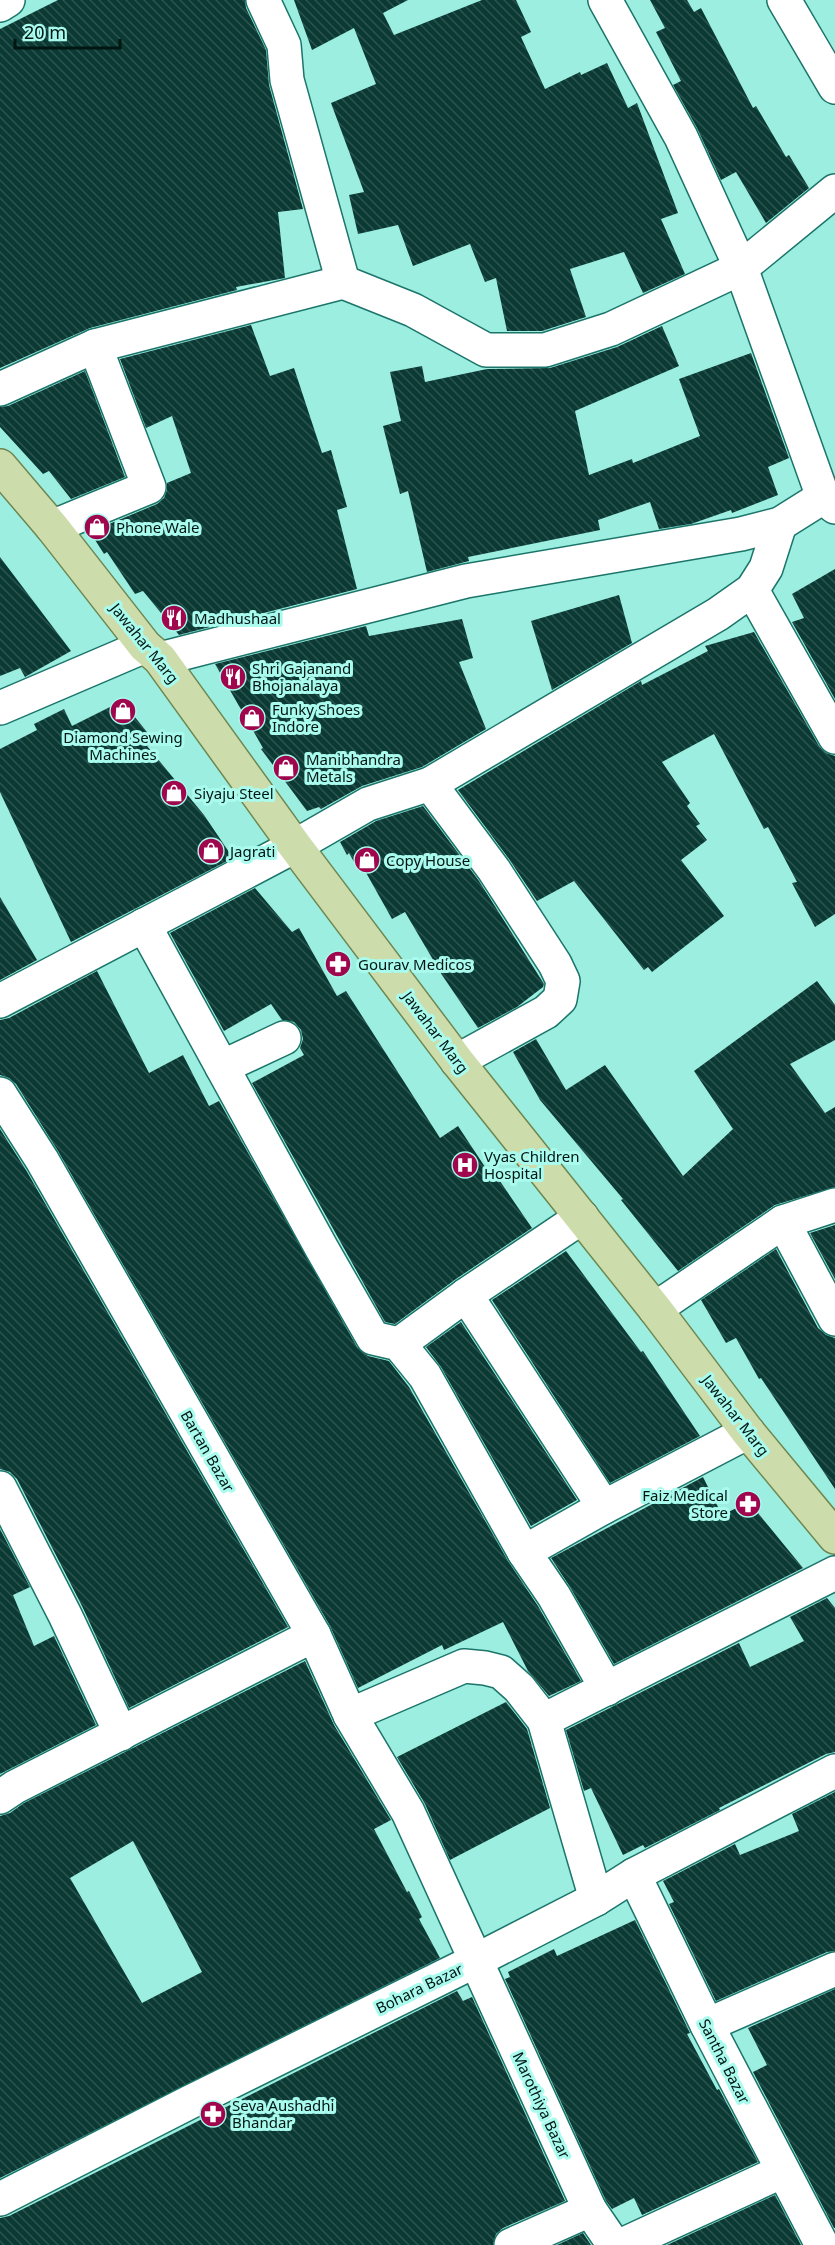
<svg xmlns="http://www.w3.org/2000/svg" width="835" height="2245" font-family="'Noto Sans',sans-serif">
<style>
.building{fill:url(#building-back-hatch);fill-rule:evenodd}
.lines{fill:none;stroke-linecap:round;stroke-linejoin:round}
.minor-casing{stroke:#1c756a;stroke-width:36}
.major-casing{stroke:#6e8750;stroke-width:36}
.minor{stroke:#fff;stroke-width:33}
.major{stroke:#ccdcaa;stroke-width:33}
.labels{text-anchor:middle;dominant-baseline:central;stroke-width:6;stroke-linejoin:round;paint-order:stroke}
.poi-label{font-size:15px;fill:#001613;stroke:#a9fbee;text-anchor:start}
.street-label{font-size:15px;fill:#001613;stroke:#a9fbee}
</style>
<defs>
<pattern id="building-back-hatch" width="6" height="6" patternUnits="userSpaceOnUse" patternTransform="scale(1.5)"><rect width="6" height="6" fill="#0b3933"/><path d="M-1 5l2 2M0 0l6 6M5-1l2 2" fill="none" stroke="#2c534e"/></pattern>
</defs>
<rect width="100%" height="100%" fill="#9ceee1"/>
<g class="building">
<path d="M58,0H245L246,8L266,50L269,85L303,209L278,212L285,278L236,287L237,290L90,328L0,368V29Z"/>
<path d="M294,0H408L383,13L394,35L482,0H516L531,32L521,37L545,89L580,72L581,75L607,63L628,108L637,103L678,213L661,219L685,274L643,293L624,252L570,269L586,317L542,331H507L496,278L485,282L470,244L413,266L398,225L358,234L349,195L364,192L331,103L376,84L354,28L312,50Z"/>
<path d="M650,0H687L694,12L701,8L753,108L756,106L786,157L789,155L809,188L766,223L736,172L721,180L697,128L673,85L681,81L656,32L665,28Z"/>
<path d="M251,325L270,376L294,368L322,453L331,450L347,507L337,510L357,589L179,635L143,591L135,594L107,552L104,554L90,532L157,504L164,498L167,490V483L191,473L172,416L146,428L120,359Z"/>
<path d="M662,326L679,366L575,411L589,475L632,459L633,463L700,436L679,379L751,353L789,458L768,467L778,495L732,513L731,510L691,524L659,529L650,502L598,520L600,530L468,557L469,561L427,572L408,491L400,494L383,426L401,421L390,372L422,366L425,382L487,369L550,368L617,347Z"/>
<path d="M85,371L125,477L71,499L49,471L43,474L0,427V407L8,406Z"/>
<path d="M0,557L71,651L25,677L20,668L0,676Z"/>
<path d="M835,569V699L792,622L804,618L792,594Z"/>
<path d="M619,595L632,643L552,690L531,621Z"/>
<path d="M462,619L473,658L459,662L486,729L422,767L362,786L321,809L319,807L307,811L261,749L263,748L215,664L366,626L369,636Z"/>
<path d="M754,632L819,746L826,753L835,756V914L815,927L792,883L797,882L768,827L764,829L714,734L662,762L690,803L687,806L700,824L696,826L707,840L681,860L724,916L652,972L648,967L644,970L574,881L537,901L509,859L458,790L641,681L642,685L708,651L705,646Z"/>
<path d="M122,701L155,742L147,746L204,815L233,858L71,942L0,792V749L37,730L34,724L64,709L72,726Z"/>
<path d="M423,806L479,881L544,984L543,987L517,1007L478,1028L442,975L405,912L392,919L364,869L359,871L349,853L347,855L340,842L376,821Z"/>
<path d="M255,888L292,932L299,928L337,996L346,991L440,1138L458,1126L489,1173L493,1171L532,1228L456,1279L395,1324L385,1322L252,1083L304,1055L300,1048L303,1039L301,1030L294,1022L282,1020L271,1004L224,1031L170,933Z"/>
<path d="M0,897L37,960L0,980Z"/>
<path d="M97,971L149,1073L183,1055L209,1106L219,1101L357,1347L368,1356L389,1361L409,1387L508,1561L538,1606L581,1681L549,1696L528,1671L503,1622L444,1650L442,1645L358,1688L330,1626L58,1151L16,1084L9,1078L0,1075V1020L9,1018Z"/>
<path d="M817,981L835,1005V1040L790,1064L825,1113L835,1107V1187L775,1205L678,1271L621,1200L623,1199L540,1100L513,1052L536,1039L566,1090L605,1065L683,1176L733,1129L694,1071Z"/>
<path d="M0,1129L26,1170L288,1627L129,1708L82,1606L17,1479L10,1472L0,1469Z"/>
<path d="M835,1225V1279L810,1233Z"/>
<path d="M776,1249L818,1328L826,1335L835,1338V1489L761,1378L759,1379L736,1338L726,1343L701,1300Z"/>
<path d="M566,1251L641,1352L643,1351L700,1436L610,1483L492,1300Z"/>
<path d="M461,1322L577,1500L531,1526L441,1367L426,1347Z"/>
<path d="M703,1477L722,1515L749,1502L803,1568L614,1664L570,1587L551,1558Z"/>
<path d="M0,1529L30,1587L13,1595L34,1646L54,1636L96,1725L0,1774Z"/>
<path d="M827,1598L835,1608V1752L826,1754L719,1808L720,1810L645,1848L643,1845L623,1855L591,1788L584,1791L566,1730L739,1643L750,1667L804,1641L790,1617Z"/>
<path d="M305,1661L334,1725L391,1820L374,1829L407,1892L409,1891L422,1917L419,1919L440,1958L0,2178V1816L10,1813L24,1803ZM133,1841L202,1972L142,2003L70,1878Z"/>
<path d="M506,1702L527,1729L550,1808L450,1860L425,1804L397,1757Z"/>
<path d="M835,1792V1951L827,1952L716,2001L669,1904L674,1902L663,1881L735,1844L740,1855L799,1831L792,1814Z"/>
<path d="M635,1920L690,2033L687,2034L717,2090L719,2089L758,2162L642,2215L634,2198L612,2209L606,2201L505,1979L510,1977L508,1972L554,1949L557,1956Z"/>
<path d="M835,1989V2228H834L753,2072L767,2065L748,2028Z"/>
<path d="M457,1991L463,2001L472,1997L565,2201L503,2228L496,2234L493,2245H0V2218L9,2216Z"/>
<path d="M775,2195L801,2245H667Z"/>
<path d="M583,2233L591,2245H557Z"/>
</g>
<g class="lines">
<defs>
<g id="minor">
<path d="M263,0L284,45L287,80L343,282"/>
<path d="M605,0L681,137L741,268L823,497L835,507"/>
<path d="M784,0L835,87"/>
<path d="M0,5L8,0"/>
<path d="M0,389L95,346L343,282L413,310L486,350H545L611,329L741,268L835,191"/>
<path d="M52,527L149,487L95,346"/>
<path d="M752,590L835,737"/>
<path d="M160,659L466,581L741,534L780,524L823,497"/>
<path d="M0,708L145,646"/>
<path d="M430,784L494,870L555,964L563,981L560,999L546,1012L457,1061"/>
<path d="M144,925L322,1249L373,1338L399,1344L425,1376L524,1552L554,1596L607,1689"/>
<path d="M0,1001L295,846L368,804L430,784L718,614L752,590L766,568L780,524"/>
<path d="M222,1067L284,1038"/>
<path d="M0,1094L42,1160L314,1635L350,1715L408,1812L590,2210L614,2245"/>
<path d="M783,1222L835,1319"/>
<path d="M466,1295L582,1217"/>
<path d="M655,1309L783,1222L835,1205"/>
<path d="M399,1344L466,1295L604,1507"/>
<path d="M0,1488L65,1615L121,1734"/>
<path d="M524,1552L604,1507L748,1432"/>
<path d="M350,1715L464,1666L485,1668L501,1672L519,1688L544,1720L596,1899"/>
<path d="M544,1720L835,1573"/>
<path d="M0,1797L15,1787L314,1635"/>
<path d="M634,1875L707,2025L822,2245"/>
<path d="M707,2025L835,1969"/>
<path d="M0,2199L188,2103L475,1961L596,1899L634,1875L835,1771"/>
<path d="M511,2245L590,2210"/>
<path d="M622,2245L783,2171"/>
</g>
<path id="major" d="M0,466L52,527L145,646L160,659L295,846L457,1061L655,1309L748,1432L835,1537"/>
</defs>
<use href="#minor" class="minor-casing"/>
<use href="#major" class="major-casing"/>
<use href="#minor" class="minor"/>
<use href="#major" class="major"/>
</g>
<defs>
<symbol id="shop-disc" viewBox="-11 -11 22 22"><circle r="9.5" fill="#9f064d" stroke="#a9fbee"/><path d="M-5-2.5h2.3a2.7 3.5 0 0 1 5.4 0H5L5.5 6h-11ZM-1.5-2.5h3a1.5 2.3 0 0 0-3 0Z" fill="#fff"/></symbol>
<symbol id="restaurant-disc" viewBox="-11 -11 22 22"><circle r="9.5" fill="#9f064d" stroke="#a9fbee"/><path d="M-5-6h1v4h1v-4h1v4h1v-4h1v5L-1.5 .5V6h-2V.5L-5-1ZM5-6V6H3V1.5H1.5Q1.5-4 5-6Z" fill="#fff"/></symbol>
<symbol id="pharmacy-disc" viewBox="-11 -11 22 22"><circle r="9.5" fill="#9f064d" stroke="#a9fbee"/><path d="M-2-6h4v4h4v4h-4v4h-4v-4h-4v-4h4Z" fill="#fff"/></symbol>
<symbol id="hospital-disc" viewBox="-11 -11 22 22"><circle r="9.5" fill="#9f064d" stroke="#a9fbee"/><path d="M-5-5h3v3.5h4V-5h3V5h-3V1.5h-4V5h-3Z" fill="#fff"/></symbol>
</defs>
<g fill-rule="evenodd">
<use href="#shop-disc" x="82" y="512" width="30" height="30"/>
<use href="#restaurant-disc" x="159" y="603" width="30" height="30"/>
<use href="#restaurant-disc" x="218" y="662" width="30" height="30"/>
<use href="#shop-disc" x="108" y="696" width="30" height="30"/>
<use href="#shop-disc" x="237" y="703" width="30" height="30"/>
<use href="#shop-disc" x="271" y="753" width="30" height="30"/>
<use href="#shop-disc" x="159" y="778" width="30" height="30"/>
<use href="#shop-disc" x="196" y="836" width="30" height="30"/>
<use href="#shop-disc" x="352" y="845" width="30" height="30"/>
<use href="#pharmacy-disc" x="323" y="949" width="30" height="30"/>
<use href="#hospital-disc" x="450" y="1150" width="30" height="30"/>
<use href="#pharmacy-disc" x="733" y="1489" width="30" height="30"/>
<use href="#pharmacy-disc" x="198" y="2099" width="30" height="30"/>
</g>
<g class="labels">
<g class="poi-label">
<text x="116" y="527">Phone Wale</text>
<text x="194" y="618">Madhushaal</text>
<text x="252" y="668">Shri Gajanand<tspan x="252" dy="17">Bhojanalaya</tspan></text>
<text x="272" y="709">Funky Shoes<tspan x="272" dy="17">Indore</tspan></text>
<text x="123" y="737" text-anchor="middle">Diamond Sewing<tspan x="123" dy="17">Machines</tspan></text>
<text x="306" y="759">Manibhandra<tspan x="306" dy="17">Metals</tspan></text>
<text x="194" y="793">Siyaju Steel</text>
<text x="230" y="851">Jagrati</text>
<text x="386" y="860">Copy House</text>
<text x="358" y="964">Gourav Medicos</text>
<text x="484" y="1156">Vyas Children<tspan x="484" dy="17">Hospital</tspan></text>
<text x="728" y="1495" text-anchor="end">Faiz Medical<tspan x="728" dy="17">Store</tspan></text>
<text x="232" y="2105">Seva Aushadhi<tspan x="232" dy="17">Bhandar</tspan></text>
</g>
<g class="street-label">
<text transform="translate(145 643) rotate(51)">Jawahar Marg</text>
<text transform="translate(436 1032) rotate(53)">Jawahar Marg</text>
<text transform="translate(736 1415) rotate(52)">Jawahar Marg</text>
<text transform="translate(208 1451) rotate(60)">Bartan Bazar</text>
<text transform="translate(419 1988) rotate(-26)">Bohara Bazar</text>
<text transform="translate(725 2061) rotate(63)">Santha Bazar</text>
<text transform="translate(542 2105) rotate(65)">Marothiya Bazar</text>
</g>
</g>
<path d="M15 39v9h105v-9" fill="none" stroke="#001613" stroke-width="3"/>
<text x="24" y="39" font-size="18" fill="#001613" stroke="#a9fbee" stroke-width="4.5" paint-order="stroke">20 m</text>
</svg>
